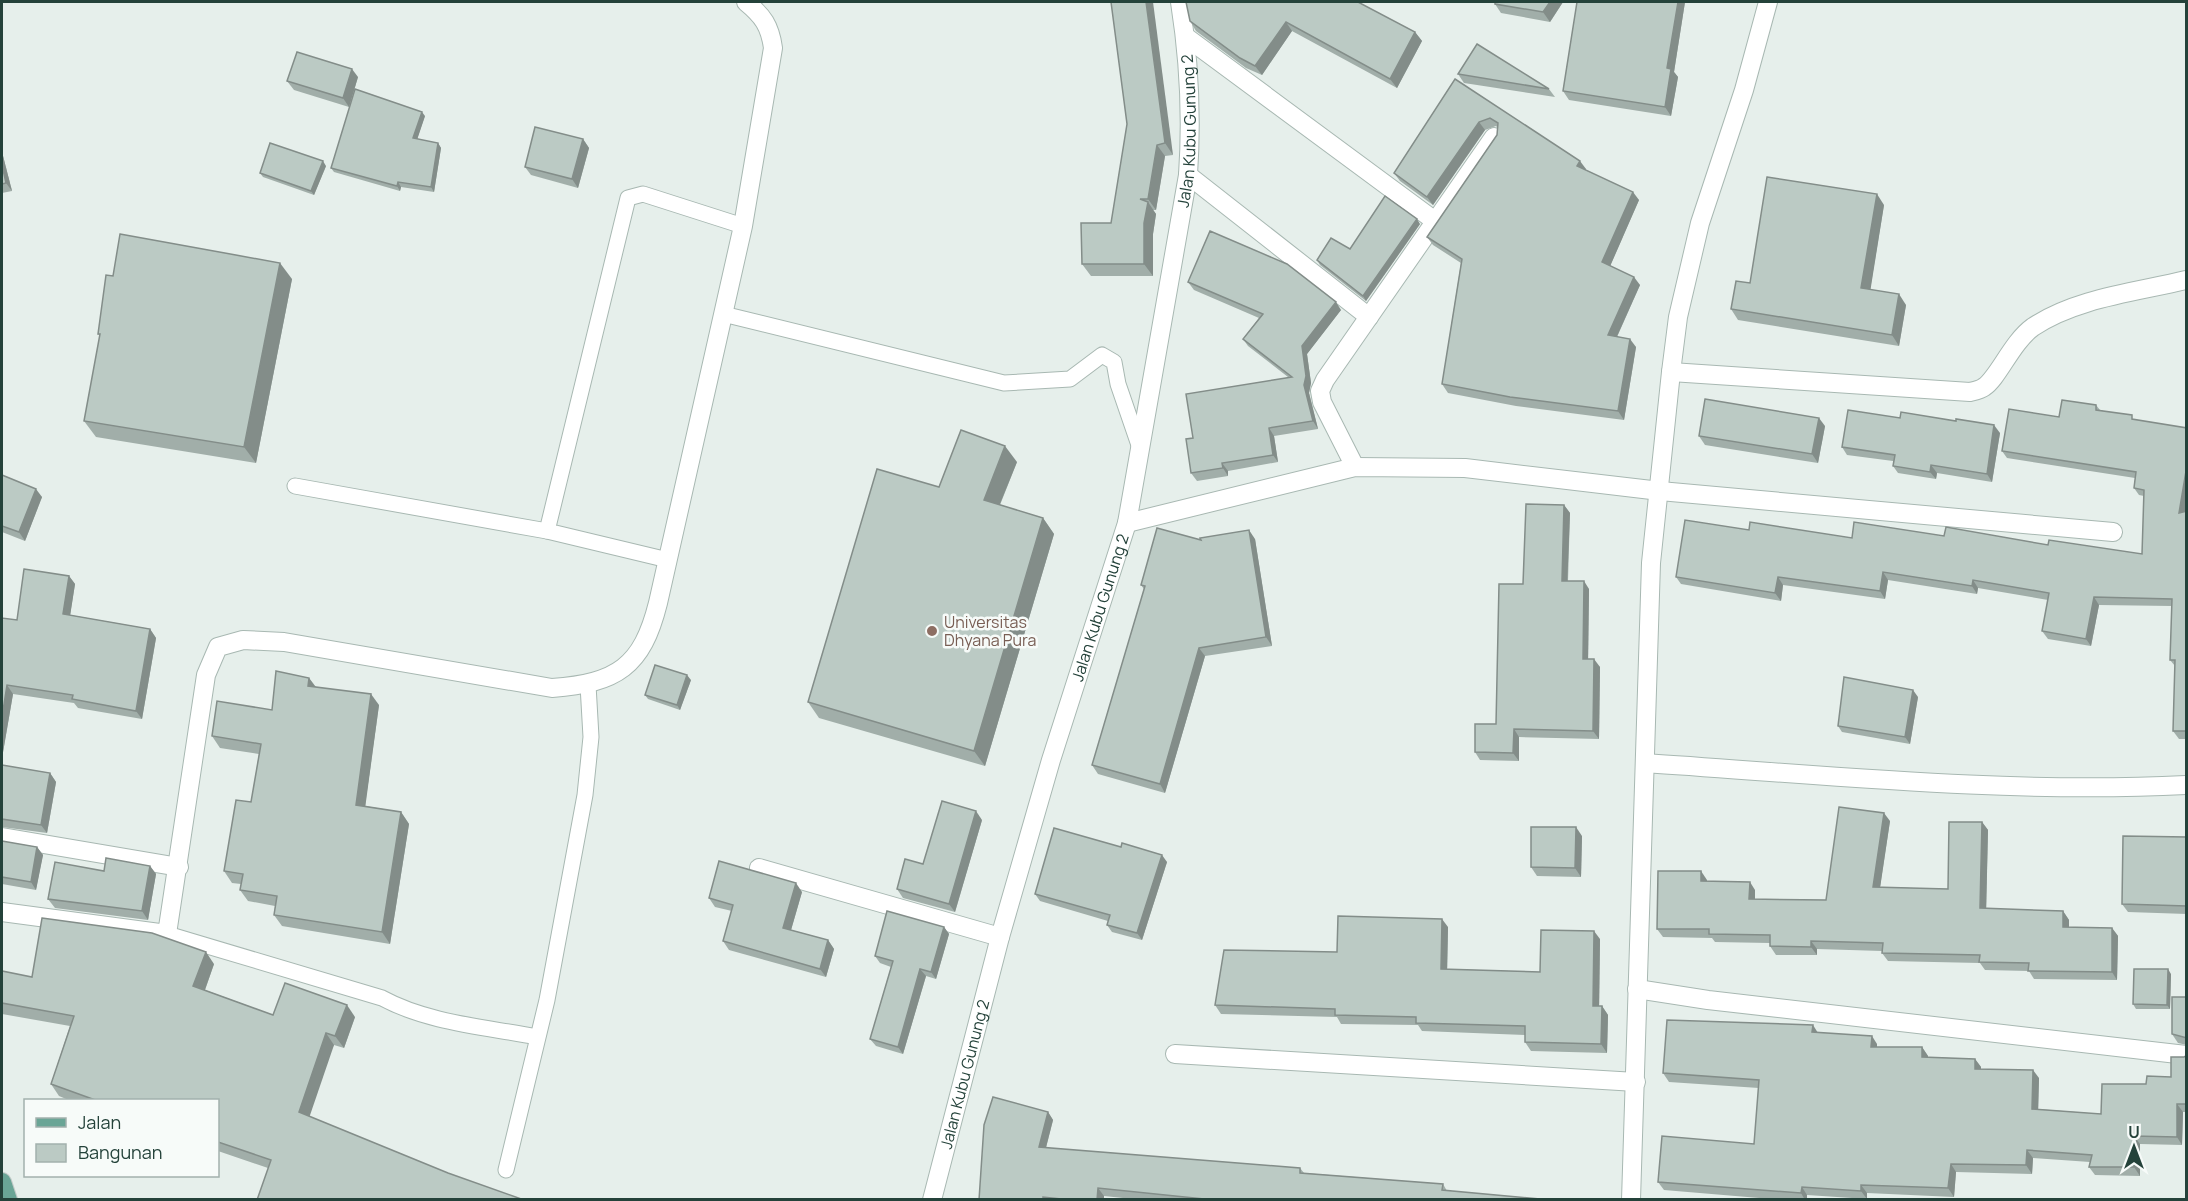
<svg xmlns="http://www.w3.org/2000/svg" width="2188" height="1201" font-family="Manrope,sans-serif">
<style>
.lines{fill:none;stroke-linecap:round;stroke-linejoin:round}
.lane-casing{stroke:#a8b8b2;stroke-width:17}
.street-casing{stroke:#a8b8b2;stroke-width:20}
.primary-casing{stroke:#c2cac8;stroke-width:20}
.lane{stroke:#fff;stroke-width:15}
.street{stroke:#fff;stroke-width:18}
.primary{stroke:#6aa596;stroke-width:18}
.wall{fill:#a1aea9}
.shaded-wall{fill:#838d89}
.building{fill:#bbcac4;stroke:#838d89;stroke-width:1.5}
.education-dot{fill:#8d6e63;stroke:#f7fbf9;stroke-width:2}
.labels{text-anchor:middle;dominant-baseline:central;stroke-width:5;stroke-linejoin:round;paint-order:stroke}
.street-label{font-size:16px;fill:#24423a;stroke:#f7fbf9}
.education-label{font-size:16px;fill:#785e54;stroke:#f7fbf9;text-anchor:start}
</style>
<rect width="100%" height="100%" fill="#e6efeb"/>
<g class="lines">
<defs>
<g id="lane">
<path d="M723,314L1004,383L1070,379L1102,355L1114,362L1118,384L1140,448"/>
<path d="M295,486L547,531"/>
<path d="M668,560L547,531L628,198L643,194L743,226"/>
<path d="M167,934L382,998C428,1023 486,1027 537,1037"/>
<path d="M506,1170L547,1000L585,795L591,737L588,685"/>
</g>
<g id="street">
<path d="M1186,37L1435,221"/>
<path d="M1188,175L1369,317"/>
<path d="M1671,372L1970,392C1974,391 1980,390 1984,387C1998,378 2012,342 2033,327C2076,298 2137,292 2186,280"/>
<path d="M1355,467L1322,402L1320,391L1325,380L1494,137"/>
<path d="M1127,523L1355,467L1465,468L1660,491L2113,532"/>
<path d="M1645,763C1825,775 2006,794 2186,785"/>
<path d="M2,837L179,867"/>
<path d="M759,868L1000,937"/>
<path d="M2,912L167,934L206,675L218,647L243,640L284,642L552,688C617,683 642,667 658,603L743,226L773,48C770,26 763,16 746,2"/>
<path d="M1637,989L1708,1000L2186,1055"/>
<path d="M1175,1054L1636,1082"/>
<path id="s1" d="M932,1200L1000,937L1051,760L1127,523L1188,175C1192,117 1189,59 1180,2"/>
<path d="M1631,1200L1651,563L1671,372L1678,317L1700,223L1744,90L1768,2"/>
</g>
<path id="primary" d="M2,1182L8,1200"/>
</defs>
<use href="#lane" class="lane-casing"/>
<use href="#street" class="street-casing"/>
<use href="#primary" class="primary-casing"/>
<use href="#lane" class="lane"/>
<use href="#street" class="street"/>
<use href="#primary" class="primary"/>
</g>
<g class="wall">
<path d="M1111,2L1173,155L1165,156L1156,210H1153L1156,214L1153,234V276H1091L1082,264L1111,223L1127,124Z"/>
<path d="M1186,2L1415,32L1422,41L1397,88L1292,31L1262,75L1246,68L1196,31L1190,21Z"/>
<path d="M1495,2H1563L1550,22L1501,13L1495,4Z"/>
<path d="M1577,2H1685L1674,72L1678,77L1671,116L1569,100L1563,91Z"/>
<path d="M1458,74L1549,89L1555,97L1464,83Z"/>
<path d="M358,77L349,107L294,90L287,81Z"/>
<path d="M1455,79L1586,169L1585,170L1639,200L1610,266L1640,285L1617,337L1636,347L1624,420L1516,406L1448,393L1442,384L1461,263L1433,245L1427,237L1497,135L1498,128L1496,126L1485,130L1433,205L1400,181L1394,173Z"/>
<path d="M425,116L417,139L438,143L441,148L434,192L401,187L400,191L334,172L331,168Z"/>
<path d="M583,139L589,148L578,188L531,175L525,167Z"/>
<path d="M2,152L12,191L2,193Z"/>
<path d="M326,166L314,195L263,177L260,173Z"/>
<path d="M1884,205L1870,290L1906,305L1899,346L1738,320L1731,309L1750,283Z"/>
<path d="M1420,224L1366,301L1320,265L1317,260Z"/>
<path d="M113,276L292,279L256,463L96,437L84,421L100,336L98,334Z"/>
<path d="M1188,282L1341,310L1307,354L1311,383L1309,393L1318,429L1274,436L1278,462L1228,471V476L1197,481L1191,473L1193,438L1288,377L1248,346L1243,339L1259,318L1194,290Z"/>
<path d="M2096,405L2100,410L2136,420L2187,428V505L2185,511H2187V739H2179L2173,731L2175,666L2170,660L2172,606L2099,605L2091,646L2048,639L2042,631L2048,600L1978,588L1977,594L1888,580L1885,599L1783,585L1781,601L1681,584L1676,577L1749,530L1852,538L1944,536L2142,554L2144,496L2139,495L2134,488L2135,478L2007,458L2002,451L2059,417Z"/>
<path d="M1900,418L2000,433L1992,482L1937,473L1936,479L1898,473L1893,466V461L1847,455L1842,447Z"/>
<path d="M1825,426L1818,463L1705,445L1699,436Z"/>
<path d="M1017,462L1000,505L1043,518L1054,534L985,766L819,718L808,702L939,487Z"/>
<path d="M2,475L42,497L25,541L2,532Z"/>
<path d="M1564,505L1570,513L1568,581L1589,589L1588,659L1600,667L1599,739L1519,737V761L1480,760L1475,752L1496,724L1523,584Z"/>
<path d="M1255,539L1272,646L1205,656L1165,793L1098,774L1092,765L1144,589L1141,585L1201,540Z"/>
<path d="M69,576L75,584L70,615L150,629L156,638L142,719L78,708L74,703L13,694L2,758V618L17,620Z"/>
<path d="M309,678L316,687L379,705L365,806L401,812L409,824L390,944L282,926L274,915L275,906L248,901L240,890L241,884L232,883L224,871L251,802L259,754L220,748L212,736L272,710Z"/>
<path d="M691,680L680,710L648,699L645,695Z"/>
<path d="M1918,697L1910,744L1842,732L1838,726Z"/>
<path d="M2,765L50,773L56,782L47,833L2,827Z"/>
<path d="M982,820L955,912L903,898L897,889L923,864Z"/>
<path d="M1890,821L1880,887L1948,889L1982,822L1988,830L1986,909L2063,911L2069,920V927L2112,928L2118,936L2117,980L2034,979L2029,971L1985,970L1980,963L1888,961L1882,953V951L1817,949V955H1776L1770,946V943L1715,942L1712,938L1663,937L1657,929L1707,880V881L1755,890V899L1826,900Z"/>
<path d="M1582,836L1581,877L1537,876L1531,867Z"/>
<path d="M2187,837V914L2128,912L2122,904Z"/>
<path d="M2,841L37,847L43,855L36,890L2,884Z"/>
<path d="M1121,847L1167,862L1142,940L1112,932L1107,925L1108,921L1040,901L1035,894Z"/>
<path d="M150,866L156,874L148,920L55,908L48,899L104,871Z"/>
<path d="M802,892L791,930L828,940L834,949L826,977L729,950L723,941L732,911L715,907L709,898Z"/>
<path d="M944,927L949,934L936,979L926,976L903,1054L876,1046L870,1039L891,967L880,963L875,956Z"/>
<path d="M1448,927L1447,969L1540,972L1600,939L1599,1006H1602L1608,1015L1607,1053L1531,1051L1525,1042V1035L1422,1031L1418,1025L1341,1024L1337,1017L1221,1014L1215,1005L1337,952Z"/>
<path d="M214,964L205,990L273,1015L355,1017L344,1048L334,1045L268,1168L218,1151V1101H71L59,1096L51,1084L70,1026L2,1014V971L32,977Z"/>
<path d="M2171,974L2170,1009H2136L2133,1004Z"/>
<path d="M2187,997V1045L2178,1043L2172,1034Z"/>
<path d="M1818,1032L1877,1044V1047H1922L1928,1056V1057L1975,1059L1981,1067V1069L2039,1078L2038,1109L2101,1114L2146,1084L2171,1077L2184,1057L2187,1055V1112H2183L2182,1145L2140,1144V1176L2095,1175L2089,1167L2090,1162L2033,1158L2032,1174L1956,1172L1954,1197L1867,1193V1199L1807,1195V1200H1782L1664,1190L1658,1182L1754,1144L1759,1088L1669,1082L1663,1073Z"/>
<path d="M1048,1112L1053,1120L1046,1148L1300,1168L1304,1173L1443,1184L1447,1191L1551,1200H1142L1104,1196V1200H979Z"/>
</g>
<g class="shaded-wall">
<path d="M1146,2H1153L1173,155L1165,143Z"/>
<path d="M1550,2H1563L1550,22L1543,12Z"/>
<path d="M1678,2H1685L1674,72L1678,77L1671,116L1665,107L1667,68Z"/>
<path d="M1286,22L1292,31L1262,75L1255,66Z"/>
<path d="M1415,32L1422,41L1397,88L1390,79Z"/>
<path d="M352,69L358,77L349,107L343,98Z"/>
<path d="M422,112L425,116L416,143L413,138Z"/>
<path d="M1479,122L1485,130L1433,205L1427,197Z"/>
<path d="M583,139L589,148L578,188L572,179Z"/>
<path d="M438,143L441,148L434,192L431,187Z"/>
<path d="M1157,145L1165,156L1156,210L1148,199Z"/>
<path d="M2,152L12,191L6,183L2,165Z"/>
<path d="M323,161L326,166L314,195L311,191Z"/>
<path d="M1580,161L1586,169L1582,175L1577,166Z"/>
<path d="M398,182L401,187L400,191L397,186Z"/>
<path d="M1633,192L1639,200L1608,271L1602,262Z"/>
<path d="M1877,194L1884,205L1869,299L1861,288Z"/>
<path d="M1148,202L1156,214L1153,234V276L1144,264V223Z"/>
<path d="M1417,219L1420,224L1366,301L1363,296Z"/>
<path d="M280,263L292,279L256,463L244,447Z"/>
<path d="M1634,277L1640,285L1614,343L1608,335Z"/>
<path d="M1899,294L1906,305L1899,346L1892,335Z"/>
<path d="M1336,302L1341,310L1307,354L1311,383L1309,393L1318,429L1313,421L1304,385L1302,346Z"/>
<path d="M1630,339L1636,347L1624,420L1618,411Z"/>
<path d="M1819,418L1825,426L1818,463L1812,454Z"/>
<path d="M1994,425L2000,433L1992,482L1987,474Z"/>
<path d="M1269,428L1274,436L1278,462L1273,455Z"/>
<path d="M1005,446L1017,462L995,516L984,500Z"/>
<path d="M1222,463L1228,471V476L1223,468Z"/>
<path d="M1931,465L1937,473L1936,479L1930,472Z"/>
<path d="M2187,465V505L2184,521L2179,513Z"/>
<path d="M36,489L42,497L25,541L19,532Z"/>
<path d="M1564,505L1570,513L1567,589L1562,581Z"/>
<path d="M1043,518L1054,534L985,766L974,751Z"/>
<path d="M1249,530L1255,539L1272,646L1266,637Z"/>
<path d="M1883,572L1888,580L1885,599L1880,591Z"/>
<path d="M69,576L75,584L69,623L63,614Z"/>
<path d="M1778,577L1783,585L1781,601L1775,593Z"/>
<path d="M1973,580L1978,588L1977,594L1972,586Z"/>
<path d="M1584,581L1589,589L1588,667L1583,659Z"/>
<path d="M2094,597L2099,605L2091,646L2086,639Z"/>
<path d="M150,629L156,638L142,719L136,711Z"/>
<path d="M1199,648L1205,656L1165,793L1160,784Z"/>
<path d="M1594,659L1600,667L1599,739L1593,731Z"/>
<path d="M687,675L691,680L680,710L677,705Z"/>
<path d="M309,678L317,689L308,686Z"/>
<path d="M7,685L13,694L2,758V717Z"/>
<path d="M1913,690L1918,697L1910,744L1905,737Z"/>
<path d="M371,694L379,705L364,816L356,805Z"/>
<path d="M1514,729L1519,737V761L1513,753Z"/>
<path d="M50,773L56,782L47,833L41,825Z"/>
<path d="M976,811L982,820L955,912L949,904Z"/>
<path d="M401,812L409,824L390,944L382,932Z"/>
<path d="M1884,813L1890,821L1879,895L1873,887Z"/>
<path d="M1982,822L1988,830L1986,917L1980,908Z"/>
<path d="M1576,827L1582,836L1581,877L1575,868Z"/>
<path d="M37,847L43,855L36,890L31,882Z"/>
<path d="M1162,855L1167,862L1142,940L1137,933Z"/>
<path d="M150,866L156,874L148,920L142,911Z"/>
<path d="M1701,871L1707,880V889L1701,881Z"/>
<path d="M1750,882L1755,890V907L1749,899Z"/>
<path d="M796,883L802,892L789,937L783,928Z"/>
<path d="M2063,911L2069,920V935L2063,927Z"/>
<path d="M1442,919L1448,927L1447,977L1441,969Z"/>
<path d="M944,927L949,934L936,979L931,972Z"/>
<path d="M2112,928L2118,936L2117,980L2112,972Z"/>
<path d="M1594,931L1600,939L1599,1015L1593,1006Z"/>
<path d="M828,940L834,949L826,977L820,969Z"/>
<path d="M1811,941L1817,949V955L1811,947Z"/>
<path d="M206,952L214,964L202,998L193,986Z"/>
<path d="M920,969L926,976L903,1054L898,1047Z"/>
<path d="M2168,969L2171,974L2170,1009L2167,1005Z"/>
<path d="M347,1005L355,1017L344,1048L335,1036Z"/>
<path d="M1602,1006L1608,1015L1607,1053L1601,1044Z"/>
<path d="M1813,1025L1818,1033L1812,1032Z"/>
<path d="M326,1033L334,1045L307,1124L299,1112Z"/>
<path d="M1872,1036L1877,1044V1055L1871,1047Z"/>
<path d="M1922,1047L1928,1056V1066L1922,1057Z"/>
<path d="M1975,1059L1981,1067V1077L1975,1069Z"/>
<path d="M2033,1070L2039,1078L2038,1117L2032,1109Z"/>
<path d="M2177,1104L2183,1112L2182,1145L2177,1137Z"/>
<path d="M1048,1112L1053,1120L1044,1155L1039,1147Z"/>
<path d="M2134,1136L2140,1144V1176L2134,1167Z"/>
<path d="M2027,1150L2033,1158L2032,1174L2026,1165Z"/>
<path d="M1951,1164L1956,1172L1954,1197L1948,1188Z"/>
<path d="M1861,1185L1867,1193V1199L1861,1191Z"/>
<path d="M1802,1187L1807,1195V1200H1805L1801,1193Z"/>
<path d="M1098,1188L1104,1196V1200H1097Z"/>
</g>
<g class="building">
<path d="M1111,2H1146L1165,143L1157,145L1148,199H1140L1148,202L1144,223V264H1082L1081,223H1111L1127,124Z"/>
<path d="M1186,2H1358L1415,32L1390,79L1286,22L1255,66L1240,58L1190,21Z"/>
<path d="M1495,2H1550L1543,12L1495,4Z"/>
<path d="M1577,2H1678L1667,68L1671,69L1665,107L1563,91Z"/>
<path d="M1477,44L1549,89L1458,74Z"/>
<path d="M297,52L352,69L343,98L287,81Z"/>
<path d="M1455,79L1580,161L1577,166L1633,192L1602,262L1634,277L1608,335L1630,339L1618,411L1510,397L1442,384L1462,259L1427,237L1497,135L1498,123L1490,118L1479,122L1427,197L1394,173Z"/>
<path d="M355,89L422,112L413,138L438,143L431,187L398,182L397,186L331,168Z"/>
<path d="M535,127L583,139L572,179L525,167Z"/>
<path d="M270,143L323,161L311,191L260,173Z"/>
<path d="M2,165L6,183L2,184Z"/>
<path d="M1767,177L1877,194L1861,288L1899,294L1892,335L1731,309L1736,281L1750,283Z"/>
<path d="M1385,196L1417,219L1363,296L1317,260L1331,238L1350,249Z"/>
<path d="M1210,231L1287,264L1336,302L1302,346L1306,376L1304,385L1313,421L1269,428L1273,455L1222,463L1223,468L1191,473L1186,439L1193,438L1186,394L1292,377L1243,339L1263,314L1188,282Z"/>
<path d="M120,234L280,263L244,447L84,421L100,334H98L106,275L113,276Z"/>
<path d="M1705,399L1819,418L1812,454L1699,436Z"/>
<path d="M2062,400L2096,405V410L2132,415V419L2187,428V465L2179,513L2187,511V731H2173L2175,660H2170L2172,599L2094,597L2086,639L2042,631L2049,593L1973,580L1972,586L1883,572L1880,591L1778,577L1775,593L1676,577L1685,520L1749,530L1750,522L1852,538L1854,522L1944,536L1946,527L2048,545L2049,540L2142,554L2144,490L2134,488L2136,472L2002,451L2009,409L2059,417Z"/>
<path d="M1848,410L1900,418L1901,412L1956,421V419L1994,425L1987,474L1931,465L1930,472L1893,466L1895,455L1842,447Z"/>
<path d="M961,430L1005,446L984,500L1043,518L974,751L808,702L877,469L939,487Z"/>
<path d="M2,475L36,489L19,532L2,526Z"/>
<path d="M1526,504L1564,505L1562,581H1584L1583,659H1594L1593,731L1514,729L1513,753L1475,752V724H1496L1499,584H1523Z"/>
<path d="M1157,528L1201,540L1200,538L1249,530L1266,637L1199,648L1160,784L1092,765L1145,586L1141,585Z"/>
<path d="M24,569L69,576L63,614L150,629L136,711L72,699L73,695L7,685L2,717V618L17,620Z"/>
<path d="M655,665L687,675L677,705L645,695Z"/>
<path d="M276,671L309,678L308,686L371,694L356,805L401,812L382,932L274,915L277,896L240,890L243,874L224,871L236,800L251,802L261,744L212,736L217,701L272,710Z"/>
<path d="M1844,677L1913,690L1905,737L1838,726Z"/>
<path d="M2,765L50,773L41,825L2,819Z"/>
<path d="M942,801L976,811L949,904L897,889L905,859L923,864Z"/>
<path d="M1839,807L1884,813L1873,887L1948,889L1949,822H1982L1980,908L2063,911V927L2112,928V972L2028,971L2029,963L1979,962L1980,955L1882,953L1883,943L1811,941V947L1770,946V935L1709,934V929H1657L1658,871H1701V881L1750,882L1749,899L1826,900Z"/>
<path d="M1531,827H1576L1575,868L1531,867Z"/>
<path d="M1054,828L1121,847L1122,843L1162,855L1137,933L1107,925L1110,915L1035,894Z"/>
<path d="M2123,836L2187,837V906L2122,904Z"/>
<path d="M2,841L37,847L31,882L2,877Z"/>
<path d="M106,858L150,866L142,911L48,899L55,862L104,871Z"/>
<path d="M719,861L796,883L783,928L828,940L820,969L723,941L733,905L709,898Z"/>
<path d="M887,911L944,927L931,972L920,969L898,1047L870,1039L893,961L875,956Z"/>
<path d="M1338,916L1442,919L1441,969L1540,972L1541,930L1594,931L1593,1006H1602L1601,1044L1525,1042V1026L1416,1023V1017L1335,1015V1009L1215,1005L1224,950L1337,952Z"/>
<path d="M42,918L152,933L206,952L193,986L273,1015L285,983L347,1005L335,1036L326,1033L299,1112L448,1173L524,1200H257L271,1160L218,1142V1101H98L51,1084L74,1016L2,1003V971L32,977Z"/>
<path d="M2134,969H2168L2167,1005L2133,1004Z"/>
<path d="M2172,997H2187V1038L2172,1034Z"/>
<path d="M1667,1020L1813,1025L1812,1032L1872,1036L1871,1047H1922V1057L1975,1059V1069L2033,1070L2032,1109L2101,1114L2102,1084H2146L2147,1076L2171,1077V1057H2184L2187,1055V1104H2177V1137L2134,1136V1167H2089L2092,1155L2027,1150L2026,1165L1951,1164L1948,1188L1861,1185V1191L1802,1187L1801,1193L1658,1182L1662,1136L1754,1144L1759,1080L1663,1073Z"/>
<path d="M993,1097L1048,1112L1039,1147L1300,1168V1173L1443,1184L1442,1190L1551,1200H1214L1098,1188L1097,1200H1071L1043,1197V1200H979L984,1125Z"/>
</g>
<circle class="education-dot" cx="932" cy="631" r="6"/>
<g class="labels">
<g class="street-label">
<text stroke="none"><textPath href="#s1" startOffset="1102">Jalan Kubu Gunung 2</textPath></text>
<text stroke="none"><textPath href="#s1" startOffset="616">Jalan Kubu Gunung 2</textPath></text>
<text stroke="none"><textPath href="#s1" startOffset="130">Jalan Kubu Gunung 2</textPath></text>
</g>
<g class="education-label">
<text x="944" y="622">Universitas<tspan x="944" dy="18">Dhyana Pura</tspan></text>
</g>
</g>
<rect width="2188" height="1201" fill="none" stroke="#24423a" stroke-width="6"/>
<rect x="24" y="1099" width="195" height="78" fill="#f7fbf9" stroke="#a3b1ad" stroke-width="1.5"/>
<rect x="36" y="1118" width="30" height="9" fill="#6aa596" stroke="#a3b1ad" stroke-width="1.5"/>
<text x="78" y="1129" font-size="18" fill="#24423a">Jalan</text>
<rect x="36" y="1144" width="30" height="18" fill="#bbcac4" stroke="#a3b1ad" stroke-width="1.5"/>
<text x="78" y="1159" font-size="18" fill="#24423a">Bangunan</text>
<g transform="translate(2134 1147)" stroke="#f7fbf9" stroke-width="4.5" paint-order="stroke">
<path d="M0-4.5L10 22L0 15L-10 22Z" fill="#24423a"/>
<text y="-9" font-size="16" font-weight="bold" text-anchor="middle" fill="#24423a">U</text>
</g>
</svg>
